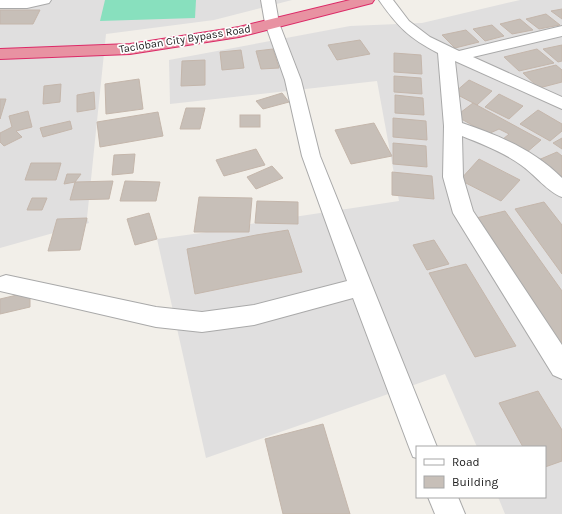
<svg xmlns="http://www.w3.org/2000/svg" width="562" height="514" font-family="Karla,sans-serif">
<style>
.residential{fill:#e0dfdf}
.pitch{fill:#88e0be}
.building{fill:#c7bfb8;stroke:#c4b6ab}
.lines{fill:none;stroke-linecap:round;stroke-linejoin:round}
.minor-casing{stroke:#a9a9a9;stroke-width:2}
.highway-casing{stroke:#dc2a67;stroke-width:2}
.minor{fill:#fff;fill-rule:evenodd}
.highway{fill:#e892a2;fill-rule:evenodd}
.labels{text-anchor:middle;dominant-baseline:central;stroke-width:3.5;stroke-linejoin:round;paint-order:stroke}
.far-street-label{font-size:11px;fill:#222;stroke:#fff}
</style>
<rect width="100%" height="100%" fill="#f2efe9"/>
<g class="residential">
<path d="M0,0H292L214,20L106,34L87,218L89,223L0,248Z"/>
<path d="M520,0H562V514H505L498,497H545V447H477L445,374L206,458L157,239L201,233L261,222L399,201L377,81L170,104L169,60L350,26L422,23Z"/>
</g>
<path class="pitch" d="M105,0H196L195,18L100,21Z"/>
<g class="building">
<path d="M562,9V19L551,11Z"/>
<path d="M0,10H40L33,24H0Z"/>
<path d="M546,14L560,25L539,29L526,19Z"/>
<path d="M520,19L533,30L512,34L500,24Z"/>
<path d="M492,25L504,36L485,41L473,29Z"/>
<path d="M466,30L479,42L455,48L442,35Z"/>
<path d="M360,40L370,54L337,60L328,45Z"/>
<path d="M562,45V61L558,62L543,49Z"/>
<path d="M273,49L279,68L261,69L256,51Z"/>
<path d="M537,49L554,63L519,71L504,57Z"/>
<path d="M241,50L244,68L222,70L220,52Z"/>
<path d="M394,53L421,55L422,74L394,72Z"/>
<path d="M205,60V85L181,86L182,61Z"/>
<path d="M556,65L562,70V82L539,88L523,73Z"/>
<path d="M394,76L421,78L422,94L394,92Z"/>
<path d="M139,79L143,109L106,114L105,84Z"/>
<path d="M469,80L492,91L477,105L454,93Z"/>
<path d="M61,84L60,102L43,104L44,86Z"/>
<path d="M94,92L95,109L77,112V95Z"/>
<path d="M282,93L289,102L263,109L256,101Z"/>
<path d="M499,94L523,106L509,119L485,107Z"/>
<path d="M395,95L423,98L424,115L395,113Z"/>
<path d="M0,99H6L0,119Z"/>
<path d="M473,103L541,140L526,153L502,140L509,134L499,129L488,134L456,116Z"/>
<path d="M186,108H205L200,129H180Z"/>
<path d="M538,110L562,124V131L550,141L520,124Z"/>
<path d="M28,111L32,127L16,131L22,137L4,146L0,142V133L12,127L9,116Z"/>
<path d="M158,112L163,136L100,147L97,122Z"/>
<rect x="240" y="115" width="20" height="12"/>
<path d="M393,118L426,121L427,140L393,137Z"/>
<path d="M70,121L72,129L43,137L40,128Z"/>
<path d="M374,123L392,156L351,164L335,130Z"/>
<path d="M562,138V149L553,143Z"/>
<path d="M393,143L426,146L427,167L393,164Z"/>
<path d="M256,149L265,165L224,176L216,160Z"/>
<path d="M557,152L562,156V176L557,178L536,161Z"/>
<path d="M135,154L133,173L112,175L114,155Z"/>
<path d="M479,159L520,180L501,201L460,180Z"/>
<path d="M31,163H61L56,180H25Z"/>
<path d="M272,166L283,178L256,189L247,177Z"/>
<path d="M392,172L432,176L434,199L392,195Z"/>
<path d="M67,174H81L75,182L64,184Z"/>
<path d="M113,181L109,199L70,200L75,182Z"/>
<path d="M125,181L160,182L156,201H120Z"/>
<path d="M199,197L252,198L249,232H194Z"/>
<path d="M32,198H47L42,210H27Z"/>
<path d="M257,201L298,202V224L255,223Z"/>
<path d="M544,202L562,225V274L515,209Z"/>
<path d="M505,211L562,291V364L468,220Z"/>
<path d="M149,213L157,239L135,245L127,219Z"/>
<path d="M87,218L80,250L48,251L57,219Z"/>
<path d="M288,230L302,272L195,294L187,249L256,235Z"/>
<path d="M434,240L449,264L427,270L413,245Z"/>
<path d="M466,264L516,346L475,357L429,273Z"/>
<path d="M30,292V307L0,314V299Z"/>
<path d="M538,391L562,430V461L545,467V447H523L499,403Z"/>
<path d="M323,424L350,514H283L265,439Z"/>
</g>
<g class="lines">
<defs>
<g id="minor">
<path d="M0,0H51L49,3L27,8H0Z"/>
<path d="M261,0H275L279,23L301,80L320,156L437,447H417V458L413,457L409,447L353,298L254,325L202,332L156,327L0,291V277L6,275L156,307L202,312L254,305L347,281L302,156L285,80L265,23Z"/>
<path d="M379,0H393L409,21L430,37L459,51L562,26V36L473,57L562,97V109L455,61L462,123C498,135 534,150 562,178V197C550,194 533,173 521,165C503,152 482,144 462,136L463,177L473,211L562,345V379L553,375L453,213L443,177L444,126L438,53C409,38 398,27 379,0Z"/>
<path d="M428,497H458L465,514H435Z"/>
</g>
<path id="highway" d="M350,0H374L372,3L239,37L130,54L0,59V49L130,44L239,27Z"/>
</defs>
<use href="#minor" class="minor-casing"/>
<use href="#highway" class="highway-casing"/>
<use href="#minor" class="minor"/>
<use href="#highway" class="highway"/>
</g>
<g class="labels">
<g class="far-street-label">
<text transform="translate(185 39) rotate(-9)">Tacloban City Bypass Road</text>
</g>
</g>
<rect x="416" y="446" width="130" height="52" fill="#ffffff" stroke="#a7a7a7"/>
<rect x="424" y="459" width="20" height="6" fill="#ffffff" stroke="#a7a7a7"/>
<text x="452" y="466" font-size="12" fill="#222222">Road</text>
<rect x="424" y="476" width="20" height="12" fill="#c7bfb8" stroke="#a7a7a7"/>
<text x="452" y="486" font-size="12" fill="#222222">Building</text>
</svg>
